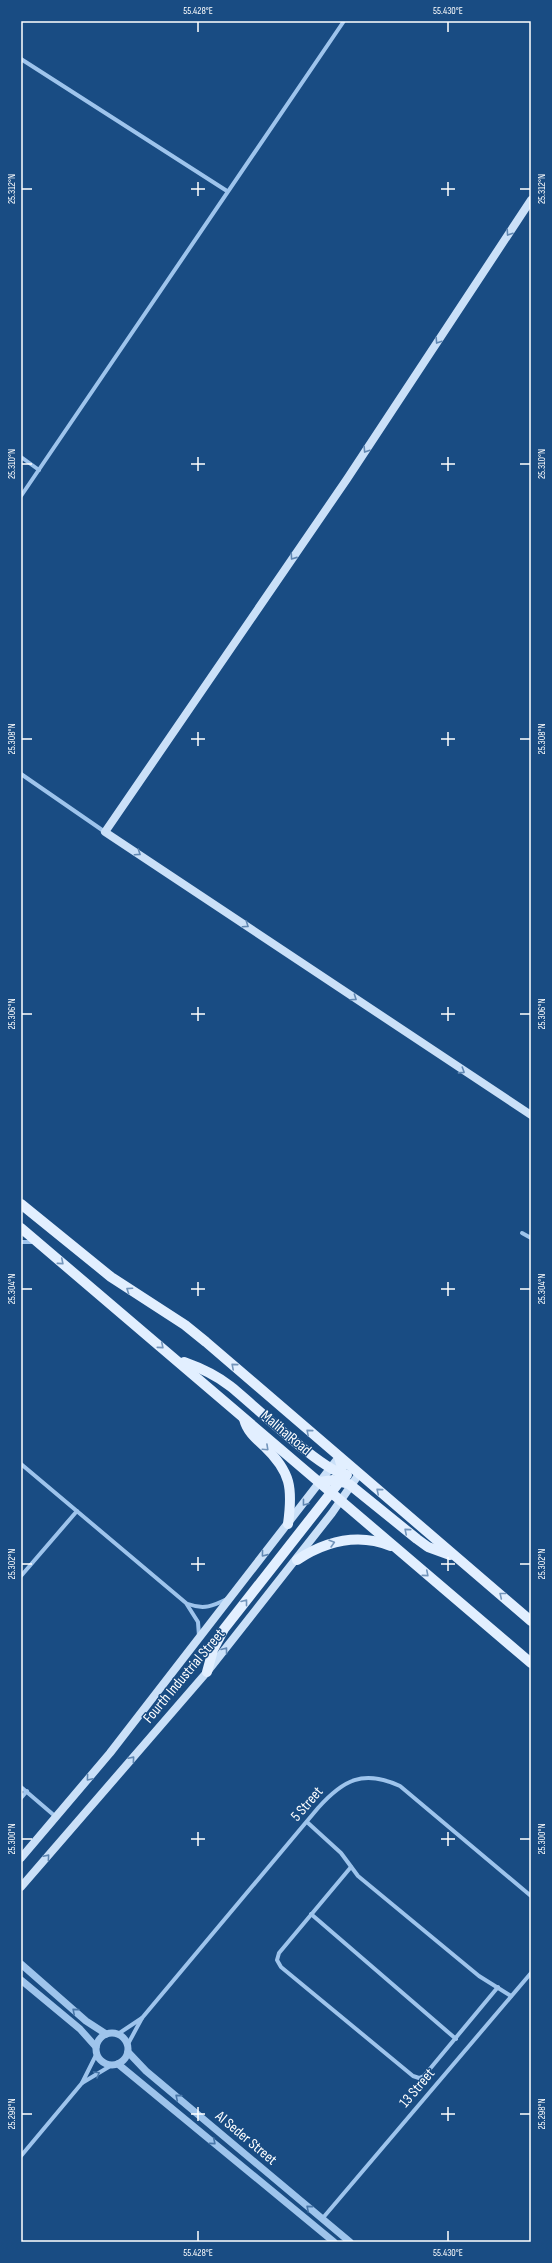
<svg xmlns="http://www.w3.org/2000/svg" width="552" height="2263" font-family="'Sofia Sans Condensed',sans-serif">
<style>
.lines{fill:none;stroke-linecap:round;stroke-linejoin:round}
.minor{stroke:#9ec4ec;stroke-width:4}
.tertiary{stroke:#9ec4ec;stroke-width:7}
.secondary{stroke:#cae0f8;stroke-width:8}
.primary{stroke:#e2efff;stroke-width:10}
.oneway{stroke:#6087b2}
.oneway2{stroke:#7395bb}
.oneway3{stroke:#4876a8}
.ticks{fill:none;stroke:#fff;stroke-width:1.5}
.labels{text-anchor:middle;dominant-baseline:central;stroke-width:3;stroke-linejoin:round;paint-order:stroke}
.street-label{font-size:15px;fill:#fff;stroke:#194c83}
.neatline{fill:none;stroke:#fff;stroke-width:1.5}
.ticks-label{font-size:10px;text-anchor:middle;fill:#fff}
</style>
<rect width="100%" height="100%" fill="#194c83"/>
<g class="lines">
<g class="minor">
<path d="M21,59L227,191"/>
<path d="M21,457L39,470"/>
<path d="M21,496L344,21"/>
<path d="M21,774L105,832"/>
<path d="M522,1233L531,1238"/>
<path d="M21,1242H35"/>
<path d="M21,1464L186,1603L198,1622L199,1636"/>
<path d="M21,1576L77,1511"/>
<path d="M188,1604C204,1610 213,1606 227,1599"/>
<path d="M21,1787L56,1817"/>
<path d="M21,1798L27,1791"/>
<path d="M307,1822L341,1853L358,1876L479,1976L511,1996"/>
<path d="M351,1867L279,1953L277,1960L281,1967L413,2076L419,2078L424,2076L498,1987"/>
<path d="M311,1914L456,2039"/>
<path d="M118,2034L142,2018"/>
<path d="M128,2044L142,2018L318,1808C343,1780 363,1769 400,1786L531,1896"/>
<path d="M82,2083L112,2065"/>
<path d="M21,2156L82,2083L97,2053"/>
<path d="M322,2219L531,1973"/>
</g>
<g class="tertiary">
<path d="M21,1964L86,2021L106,2034"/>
<path d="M21,1980L80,2029L96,2047"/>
<circle cx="112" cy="2049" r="16"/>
<path d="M128,2052L146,2071L350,2242"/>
<path d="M118,2064L334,2242"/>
</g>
<g class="secondary">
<path d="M531,200L347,479L105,832L531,1115"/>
<path d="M21,1858L110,1753L339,1457"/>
<path d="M21,1887L207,1672L332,1513L359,1474"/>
</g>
<g class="primary">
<path d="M21,1204L111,1277L185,1325L206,1342L531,1621"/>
<path d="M21,1228L531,1663"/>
<path d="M184,1362C201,1368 216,1375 230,1386C253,1404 323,1472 347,1475"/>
<path d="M244,1419C247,1431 255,1438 264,1446C291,1472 293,1488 288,1524"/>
<path d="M320,1482L333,1480L349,1484L417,1539L428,1547L450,1555"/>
<path d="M297,1560C326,1541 358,1533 391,1546"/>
<path d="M207,1672L213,1650L224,1629L337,1485L342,1468L339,1457"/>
</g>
</g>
<defs><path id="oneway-chevron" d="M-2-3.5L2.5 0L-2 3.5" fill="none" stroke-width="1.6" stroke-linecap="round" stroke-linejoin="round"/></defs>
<g class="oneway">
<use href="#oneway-chevron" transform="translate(509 233) rotate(124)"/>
<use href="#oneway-chevron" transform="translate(438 341) rotate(123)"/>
<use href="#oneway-chevron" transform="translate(366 450) rotate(123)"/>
<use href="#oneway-chevron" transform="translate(293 557) rotate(125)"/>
<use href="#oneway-chevron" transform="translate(138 853) rotate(34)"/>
<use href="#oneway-chevron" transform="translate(246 925) rotate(34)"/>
<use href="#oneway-chevron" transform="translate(354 998) rotate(34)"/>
<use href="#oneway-chevron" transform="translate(462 1071) rotate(33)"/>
<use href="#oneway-chevron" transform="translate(305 1503) rotate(128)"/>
<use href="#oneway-chevron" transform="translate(264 1554) rotate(129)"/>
<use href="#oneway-chevron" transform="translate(225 1650) rotate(-52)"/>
<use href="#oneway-chevron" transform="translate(132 1759) rotate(-49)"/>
<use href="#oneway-chevron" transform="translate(89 1778) rotate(130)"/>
<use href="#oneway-chevron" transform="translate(47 1857) rotate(-49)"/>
</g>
<g class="oneway2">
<use href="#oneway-chevron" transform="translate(61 1262) rotate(40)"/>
<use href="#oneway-chevron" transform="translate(129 1290) rotate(-146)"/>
<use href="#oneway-chevron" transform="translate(161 1346) rotate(40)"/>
<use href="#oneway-chevron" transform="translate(234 1366) rotate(-139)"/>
<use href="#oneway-chevron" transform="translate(309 1432) rotate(-139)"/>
<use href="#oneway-chevron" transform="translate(266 1448) rotate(43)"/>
<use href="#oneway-chevron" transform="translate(379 1491) rotate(-140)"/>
<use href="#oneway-chevron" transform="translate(407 1531) rotate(-140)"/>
<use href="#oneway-chevron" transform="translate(332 1543) rotate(-16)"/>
<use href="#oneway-chevron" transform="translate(426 1574) rotate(41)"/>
<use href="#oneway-chevron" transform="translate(502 1595) rotate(-141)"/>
<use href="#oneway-chevron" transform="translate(245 1602) rotate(-52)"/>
</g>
<g class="oneway3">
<use href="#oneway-chevron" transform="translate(75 2011) rotate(-139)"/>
<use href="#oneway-chevron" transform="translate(97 2074) rotate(-30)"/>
<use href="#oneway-chevron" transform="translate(178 2097) rotate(-140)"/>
<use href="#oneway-chevron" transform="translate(213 2142) rotate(40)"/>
<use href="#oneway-chevron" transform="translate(309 2208) rotate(-140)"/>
</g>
<path class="ticks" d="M198,22V32M448,22V32M198,182V196M448,182V196M22,189H32M191,189H205M441,189H455M520,189H530M198,457V471M448,457V471M22,464H32M191,464H205M441,464H455M520,464H530M198,732V746M448,732V746M22,739H32M191,739H205M441,739H455M520,739H530M198,1007V1021M448,1007V1021M22,1014H32M191,1014H205M441,1014H455M520,1014H530M198,1282V1296M448,1282V1296M22,1289H32M191,1289H205M441,1289H455M520,1289H530M198,1557V1571M448,1557V1571M22,1564H32M191,1564H205M441,1564H455M520,1564H530M198,1832V1846M448,1832V1846M22,1839H32M191,1839H205M441,1839H455M520,1839H530M198,2107V2121M448,2107V2121M22,2114H32M191,2114H205M441,2114H455M520,2114H530M198,2231V2241M448,2231V2241"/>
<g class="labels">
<g class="street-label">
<text transform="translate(286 1433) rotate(40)">Maliha Road</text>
<text transform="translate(184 1676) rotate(-50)">Fourth Industrial Street</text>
<text transform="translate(307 1804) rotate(-49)">5 Street</text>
<text transform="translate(417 2088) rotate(-50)">13 Street</text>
<text transform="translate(246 2138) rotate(40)">Al Seder Street</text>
</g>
</g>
<rect width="552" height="2263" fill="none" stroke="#194c83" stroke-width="44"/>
<rect x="22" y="22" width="508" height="2219" class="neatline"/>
<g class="ticks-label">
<text x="198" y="14">55.428°E</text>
<text x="448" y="14">55.430°E</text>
<text transform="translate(11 189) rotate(-90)" y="4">25.312°N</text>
<text transform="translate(541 189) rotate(-90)" y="4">25.312°N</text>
<text transform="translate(11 464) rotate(-90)" y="4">25.310°N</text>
<text transform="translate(541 464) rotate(-90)" y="4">25.310°N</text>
<text transform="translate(11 739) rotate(-90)" y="4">25.308°N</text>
<text transform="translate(541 739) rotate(-90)" y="4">25.308°N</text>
<text transform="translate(11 1014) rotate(-90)" y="4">25.306°N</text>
<text transform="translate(541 1014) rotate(-90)" y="4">25.306°N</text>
<text transform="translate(11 1289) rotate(-90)" y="4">25.304°N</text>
<text transform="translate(541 1289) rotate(-90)" y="4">25.304°N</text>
<text transform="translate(11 1564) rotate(-90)" y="4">25.302°N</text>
<text transform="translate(541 1564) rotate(-90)" y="4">25.302°N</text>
<text transform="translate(11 1839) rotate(-90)" y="4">25.300°N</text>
<text transform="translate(541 1839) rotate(-90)" y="4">25.300°N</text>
<text transform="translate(11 2114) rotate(-90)" y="4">25.298°N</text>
<text transform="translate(541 2114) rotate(-90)" y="4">25.298°N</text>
<text x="198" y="2256">55.428°E</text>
<text x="448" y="2256">55.430°E</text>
</g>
</svg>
